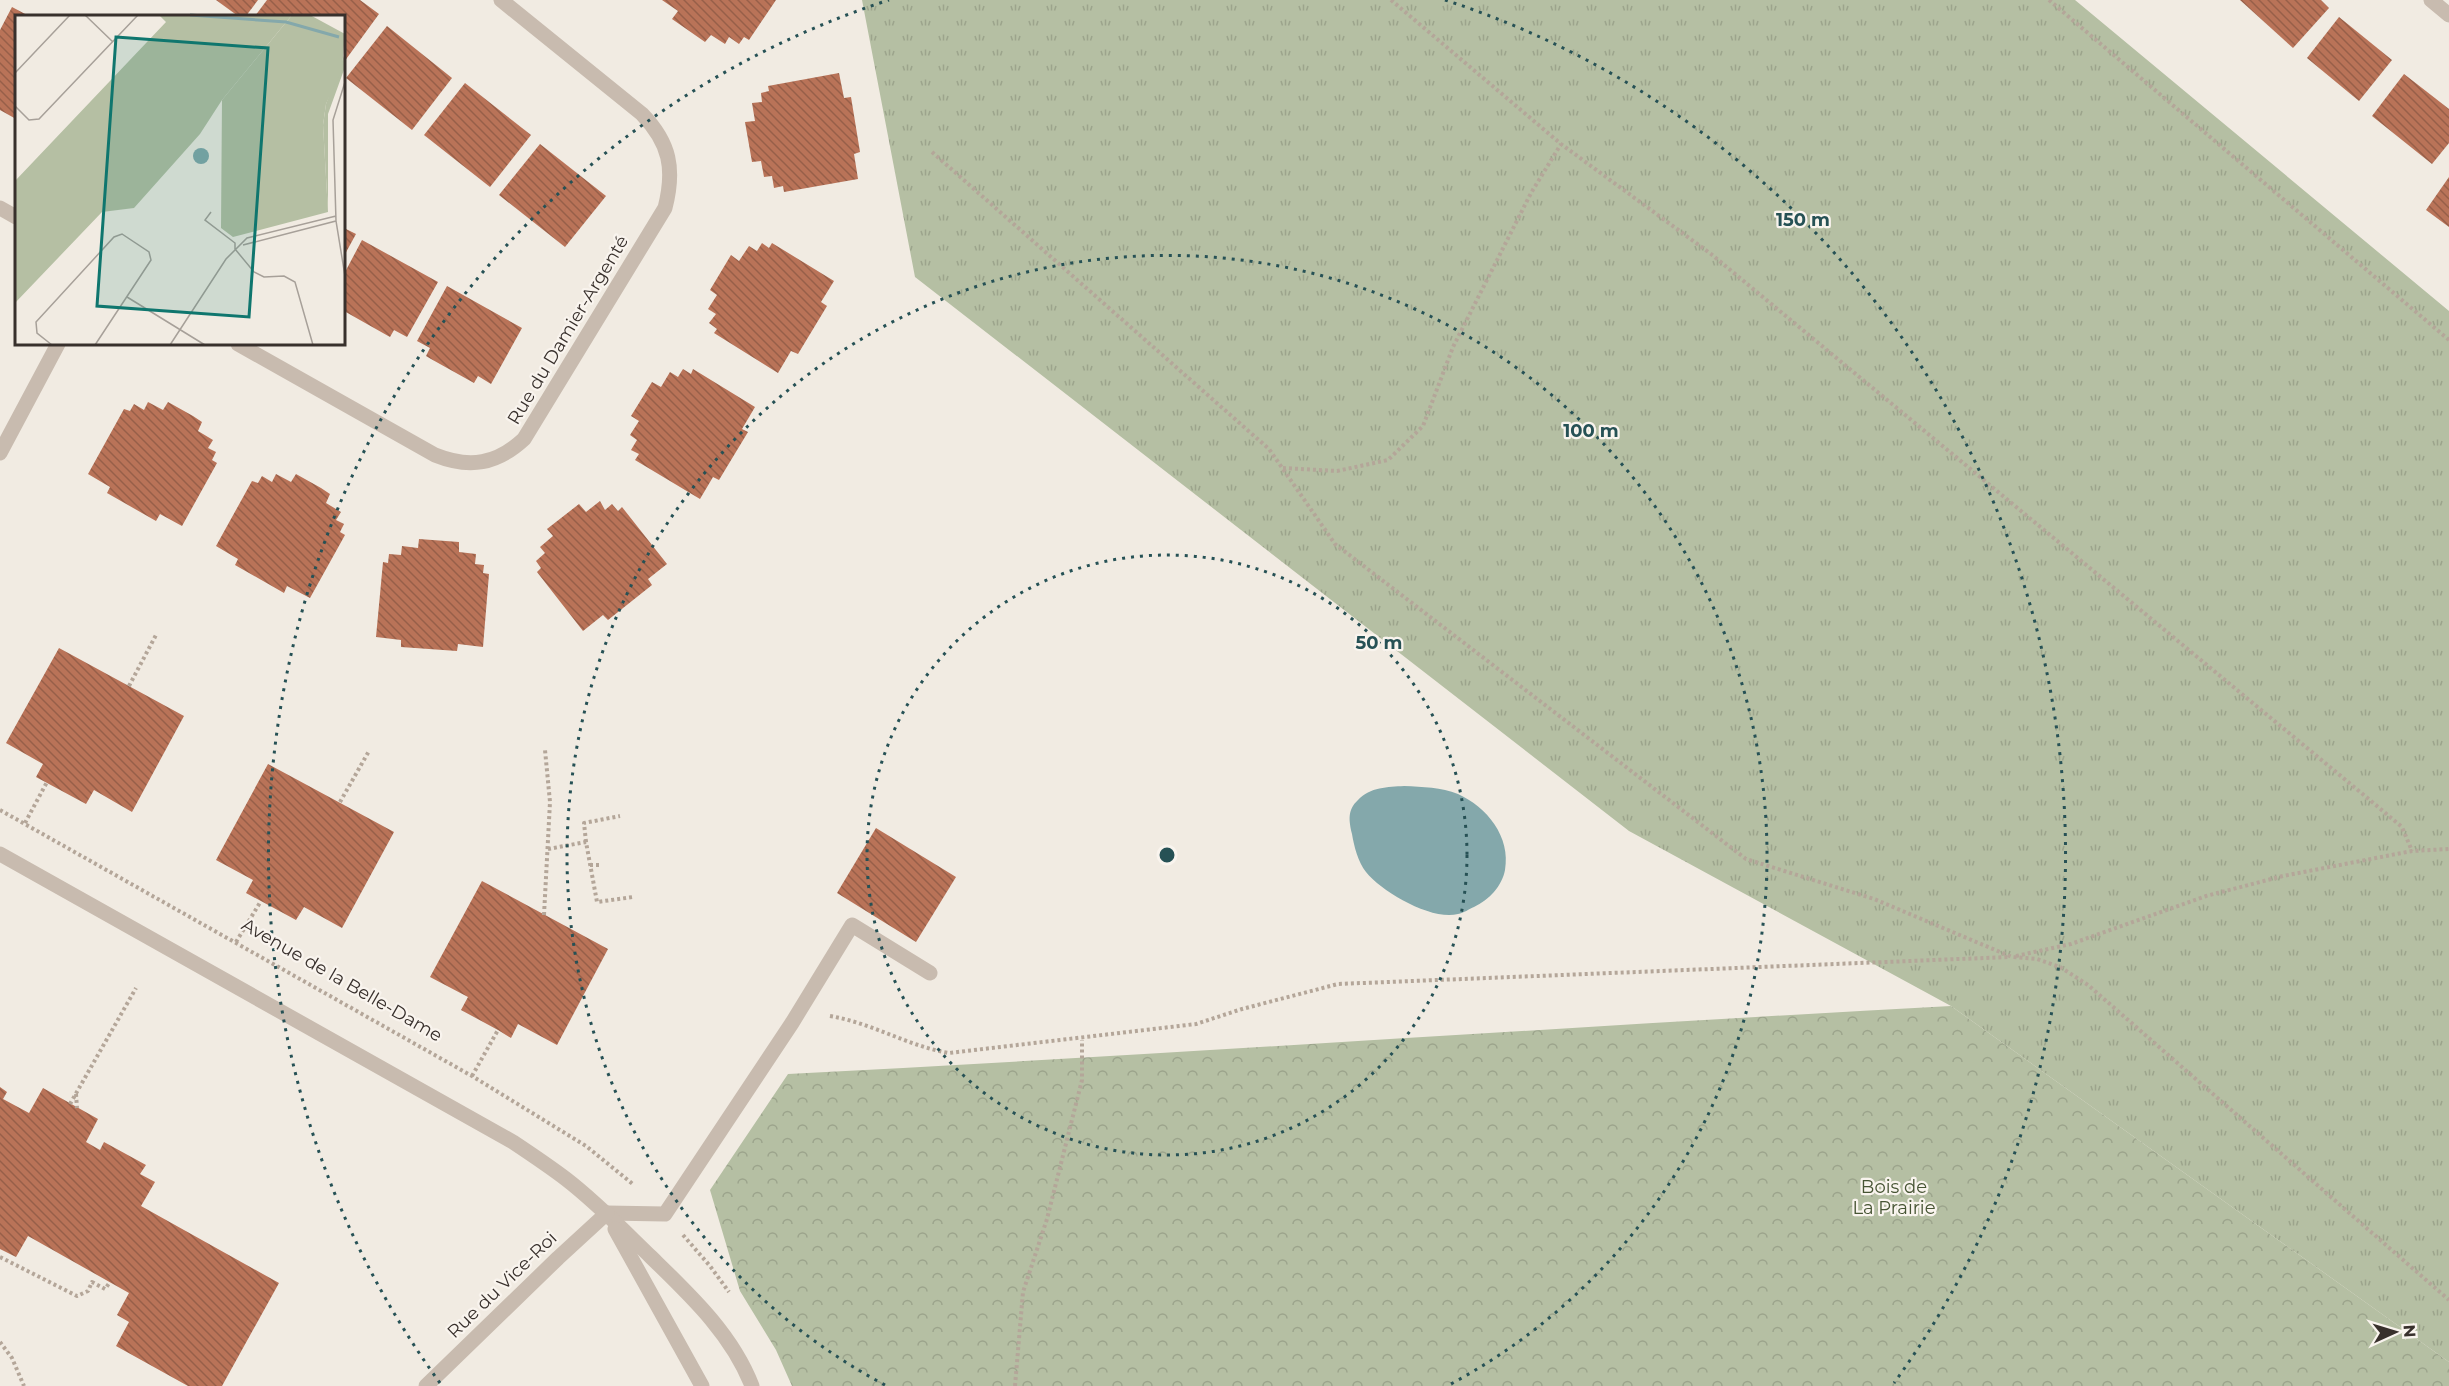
<svg xmlns="http://www.w3.org/2000/svg" width="2449" height="1386" font-family="Montserrat,sans-serif">
<style>
.grass{fill:url(#grass-tufts)}
.forest{fill:url(#forest-crowns)}
.water{fill:#84a8ab}
.building{fill:url(#building-back-hatch)}
.lines{fill:none;stroke-linecap:round;stroke-linejoin:round}
.path{stroke:#b4a699;stroke-width:4;stroke-dasharray:3 3;stroke-linecap:butt}
.lane{stroke:#c8bbaf;stroke-width:15}
.street{stroke:#c8bbaf;stroke-width:15}
.ring{fill:none;stroke:#265155;stroke-width:3;stroke-dasharray:3 6}
.labels{text-anchor:middle;dominant-baseline:central;stroke-width:4.5;stroke-linejoin:round;paint-order:stroke}
.street-label{font-size:18px;fill:#38302c;stroke:#f9f4ee}
.park-label{font-size:18px;fill:#465433;stroke:#f9f4ee}
.inset-river{fill:none;stroke:#84a8ab;stroke-width:3}
.inset-road{fill:none;stroke:#a7a099;stroke-width:1.5}
.view{fill:#0f766e;fill-opacity:0.15;stroke:#0f766e;stroke-width:3}
.inset-edge{fill:none;stroke:#38302c;stroke-width:3}
.centre{fill:#265155;stroke:#f9f4ee;stroke-width:3}
.ring-label{font-size:18px;text-anchor:middle;font-weight:bold;fill:#265155;stroke:#f9f4ee;stroke-width:4.5;stroke-linejoin:round;paint-order:stroke}
</style>
<defs>
<pattern id="grass-tufts" width="24" height="20" patternUnits="userSpaceOnUse" patternTransform="scale(1.5)"><rect width="24" height="20" fill="#b5bfa3"/><path d="M3 7l-1-3M5 7V3M7 7l1-3M15 17l-1-3M17 17v-4M19 17l1-3" fill="none" stroke="#9ca48c"/></pattern>
<pattern id="forest-crowns" width="20" height="18" patternUnits="userSpaceOnUse" patternTransform="scale(1.5)"><rect width="20" height="18" fill="#b5bfa3"/><path d="M2 6a3 3 0 1 1 6 0M12 15a3 3 0 1 1 6 0" fill="none" stroke="#9ca48c"/></pattern>
<pattern id="building-back-hatch" width="6" height="6" patternUnits="userSpaceOnUse" patternTransform="scale(1.5)"><rect width="6" height="6" fill="#b97358"/><path d="M-1 5l2 2M0 0l6 6M5-1l2 2" fill="none" stroke="#975f49"/></pattern>
</defs>
<rect width="100%" height="100%" fill="#f1ebe2"/>
<path class="grass" d="M862,0H2075L2449,311V1362L1951,1006L1629,831L915,277Z"/>
<path class="forest" d="M1951,1006L2449,1362V1386H792L776,1350L740,1291L710,1190L788,1074C1176,1054 1563,1027 1951,1006Z"/>
<path class="water" d="M1404,786C1423,787 1441,787 1458,794C1487,807 1511,837 1505,870C1502,886 1489,900 1474,907C1469,909 1464,913 1458,914C1432,921 1382,892 1366,872C1358,862 1354,846 1352,834C1349,821 1347,810 1358,800C1370,787 1388,787 1404,786Z"/>
<g class="building">
<path d="M216,0H258L246,16H238Z"/>
<path d="M267,0H360L379,14L344,62V16H255Z"/>
<path d="M662,0H776L749,40L744,37L739,44L729,37L725,44L711,35L705,42L672,19L678,11Z"/>
<path d="M2240,0H2321L2329,8L2293,48Z"/>
<path d="M12,7L29,16H16V119L0,110V30Z"/>
<path d="M2339,17L2392,60L2359,101L2307,58Z"/>
<path d="M387,26L452,78L412,130L346,78Z"/>
<path d="M839,73L844,98L851,97L860,152L854,154L858,179L784,192L783,186L774,188L772,176L764,177L761,161L752,162L745,122L755,121L752,103L762,102L761,93L769,91L768,86Z"/>
<path d="M2404,74L2449,109V143L2432,164L2372,116Z"/>
<path d="M465,83L531,135L490,187L424,135Z"/>
<path d="M540,144L606,196L565,247L499,195Z"/>
<path d="M2449,177V227L2426,210Z"/>
<path d="M344,228L356,234L344,256Z"/>
<path d="M362,240L438,282L407,337L394,330L390,337L344,311V274Z"/>
<path d="M762,243L769,248L772,243L834,281L821,302L827,306L798,354L791,351L778,373L714,333L717,329L709,323L716,314L708,309L717,295L710,290L731,255L739,261L749,246L757,251Z"/>
<path d="M447,286L522,328L491,384L478,376L474,383L431,359L426,356L430,348L417,341Z"/>
<path d="M683,369L691,374L693,369L755,407L742,429L748,432L719,480L713,477L700,499L635,460L639,454L631,450L637,440L630,435L639,421L631,416L652,382L661,387L670,372L678,377Z"/>
<path d="M148,402L163,410L168,402L193,416L202,422L198,431L213,440L208,448L216,452L212,460L217,463L182,526L160,514L156,521L107,493L110,487L88,474L124,409L130,411L134,404L144,410Z"/>
<path d="M276,474L291,482L296,474L321,488L330,494L326,503L341,512L336,520L344,524L340,532L345,535L310,598L287,586L284,593L235,565L238,559L216,546L252,481L258,483L262,476L272,482Z"/>
<path d="M600,501L605,510L612,504L618,511L622,507L667,564L648,579L652,585L608,620L603,615L583,631L537,572L541,568L536,561L545,553L540,547L553,536L547,529L579,504L586,512Z"/>
<path d="M419,539L459,542V552L476,554L475,564L484,565L483,573L489,574L483,647L458,644L457,651L401,647V640L376,637L383,562L388,563L389,554L401,555L402,546L418,548Z"/>
<path d="M59,648L184,716L132,812L94,790L86,804L36,777L43,764L6,743Z"/>
<path d="M268,764L394,832L342,928L304,907L296,920L246,893L253,880L216,860Z"/>
<path d="M876,828L956,877L916,942L837,893Z"/>
<path d="M482,881L608,949L557,1045L518,1024L511,1038L498,1030L461,1010L468,997L430,977Z"/>
<path d="M0,1087L7,1092L3,1099L29,1113L43,1088L98,1119L86,1142L100,1150L104,1142L146,1165L140,1174L155,1182L141,1206L279,1283L222,1386H188L116,1346L129,1322L117,1315L129,1293L28,1236L16,1257L0,1249Z"/>
</g>
<g class="lines">
<g class="path">
<path d="M1391,0L1561,144L1711,254L2371,801L2402,827L2412,851"/>
<path d="M2049,0L2449,340"/>
<path d="M932,152L1269,449L1335,544L1746,859L1874,899L2012,957L2037,959L2060,967L2088,985L2449,1300"/>
<path d="M1283,468L1337,471L1388,460L1423,426L1453,347L1531,193L1561,144"/>
<path d="M129,686L156,635"/>
<path d="M340,802L369,751"/>
<path d="M0,810L472,1076L586,1146L634,1185"/>
<path d="M25,823L47,782"/>
<path d="M586,842L584,823L620,816"/>
<path d="M548,849L586,842L597,902L633,897"/>
<path d="M590,865H599"/>
<path d="M544,915L550,802L545,750"/>
<path d="M236,942L261,901"/>
<path d="M2016,956L2071,944L2206,896L2283,876L2412,851L2449,849"/>
<path d="M830,1016C872,1023 908,1046 949,1053L1196,1024L1242,1009L1338,984L2009,957"/>
<path d="M472,1076L498,1030"/>
<path d="M76,1094L77,1108"/>
<path d="M70,1104L136,988"/>
<path d="M683,1235L710,1266L729,1292"/>
<path d="M0,1257L77,1296L88,1291L92,1282L105,1289L110,1282"/>
<path d="M0,1342L12,1358L24,1386"/>
<path d="M1015,1386L1023,1292L1047,1219L1082,1080V1040"/>
</g>
<path class="lane" d="M607,1213L665,1214L792,1023L852,925L930,973"/>
<g class="street">
<path d="M2431,0L2449,15"/>
<path d="M0,208L16,217"/>
<path d="M238,344L435,455C470,469 497,464 524,439L665,208C675,169 670,143 642,114L501,0"/>
<path d="M0,453L58,344"/>
<path d="M0,854L513,1142C531,1154 549,1166 566,1179C596,1202 623,1230 651,1257C690,1295 732,1334 752,1386"/>
<path d="M615,1229L702,1386"/>
<path d="M426,1386L558,1258L607,1213"/>
</g>
</g>
<g class="ring">
<circle cx="1167" cy="855" r="300"/>
<path d="M885 1385A600 600 0 1 1 1449 1385"/>
<path d="M440 1383A899 899 0 0 1 889 0M1445 0A899 899 0 0 1 1894 1383"/>
</g>
<g class="labels">
<g class="street-label">
<text transform="translate(568 330) rotate(-59)">Rue du Damier-Argenté</text>
<text transform="translate(342 980) rotate(30)">Avenue de la Belle-Dame</text>
<text transform="translate(502 1285) rotate(-44)">Rue du Vice-Roi</text>
</g>
<g class="park-label">
<text x="1894" y="1187">Bois de<tspan x="1894" dy="21">La Prairie</tspan></text>
</g>
</g>
<g transform="translate(15 15)">
<rect width="330" height="330" fill="#f1ebe2"/>
<path d="M144,0H277L207,85L185,119L119,193L87,197L0,288V166L151,7ZM330,38V52L313,99V197L308,110L311,89Z" fill="#b5bfa3"/>
<path d="M277,0H295L330,19L327,54L311,89L308,110L313,197L218,222L206,213L207,85Z" fill="#b5bfa3"/>
<path d="M178 141a8 8 0 1 1 16 0a8 8 0 1 1-16 0Z" fill="#84a8ab"/>
<path class="inset-river" d="M175,0L271,7L324,22"/>
<path class="inset-road" d="M70,0L98,27M0,58L55,0M0,91L14,105L24,104L123,0M196,197L190,205L220,228V234L239,257L249,262L269,261L280,267L298,330M321,206L318,105L330,67M228,230L321,206L330,261M112,282L190,330M37,330L22,318L21,307L99,222L107,219L134,237L136,245L80,330M155,330L211,244L232,223L321,201"/>
<path class="view" d="M101,22L253,33L234,302L82,291Z"/>
<rect width="330" height="330" class="inset-edge"/>
</g>
<circle cx="1167" cy="855" r="9" class="centre"/>
<g class="ring-label">
<text x="1803" y="226">150 m</text>
<text x="1591" y="437">100 m</text>
<text x="1379" y="649">50 m</text>
</g>
<g transform="translate(2395 1332) rotate(86)" stroke="#f9f4ee" stroke-width="4.5" paint-order="stroke">
<path d="M0-4.5L10 22L0 15L-10 22Z" fill="#38302c"/>
<text y="-9" font-size="16" font-weight="bold" text-anchor="middle" fill="#38302c">N</text>
</g>
</svg>
